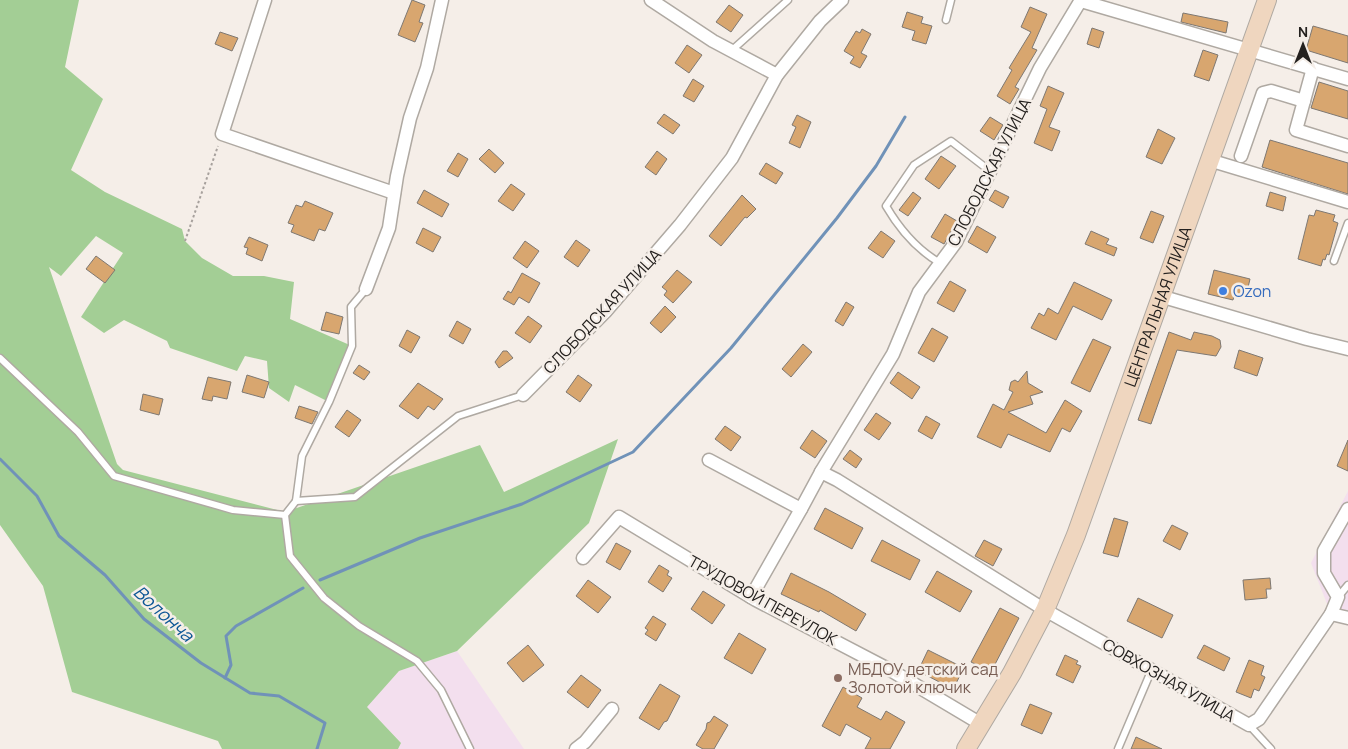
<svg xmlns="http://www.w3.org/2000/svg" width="1348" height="749" font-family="Manrope,sans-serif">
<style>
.industrial{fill:#f3dfee}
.green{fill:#a3ce95}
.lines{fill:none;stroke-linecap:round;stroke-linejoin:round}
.stream{stroke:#7092b8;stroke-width:3}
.building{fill:#d8a66f;stroke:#7e7872}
.lane-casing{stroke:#afa9a2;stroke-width:9}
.street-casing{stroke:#afa9a2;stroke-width:15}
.secondary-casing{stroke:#afa9a2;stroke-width:20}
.path{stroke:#a7a19d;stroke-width:2;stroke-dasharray:2.5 2.5;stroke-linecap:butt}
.lane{stroke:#fff;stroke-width:6}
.street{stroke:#fff;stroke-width:12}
.secondary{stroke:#efd6bf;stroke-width:18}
.shop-dot{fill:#3f7fe0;stroke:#f5eee8;stroke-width:2}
.education-dot{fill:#8d6e63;stroke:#f5eee8;stroke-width:2}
.labels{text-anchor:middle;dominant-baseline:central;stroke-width:5;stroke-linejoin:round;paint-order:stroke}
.street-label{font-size:16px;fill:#24211f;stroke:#f5eee8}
.shop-label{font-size:16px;fill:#366cbe;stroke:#f5eee8;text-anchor:start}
.education-label{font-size:16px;fill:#785e54;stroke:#f5eee8;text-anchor:start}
.water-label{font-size:18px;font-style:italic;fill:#0c5695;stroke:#f5eee8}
</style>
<rect width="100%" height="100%" fill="#f5eee8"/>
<g class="industrial">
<path d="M1348,491V626L1333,619L1311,563Z"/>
<path d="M457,651L524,749H398L401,743L366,707L399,671Z"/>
</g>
<path class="green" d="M0,0H79L65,67L103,99L71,170L105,192L182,229L185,241L202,258L233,276H264L294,282L290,319L352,346L329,402L295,385L289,402L269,388L267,361L245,356L237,371L170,348L167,341L124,320L104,333L81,317L123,253L96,236L61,276L49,267L117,464L123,470L285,512L480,445L504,492L618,439L589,523L457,651L399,671L367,707L401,743L398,749H222L218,741L72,692L43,586L0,525Z"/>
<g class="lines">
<g class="stream">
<path d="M0,459L37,496L59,536L105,575L144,619L201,663L250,693L279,696L325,723L317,749"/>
<path d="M320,580L420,538L522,504L633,452L731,348L837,218L876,166L905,117"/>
<path d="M225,678L231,665L226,636L236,626L303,588"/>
</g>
</g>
<g class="building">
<path d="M412,0L425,5L419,22L423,23L415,42L398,35Z"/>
<path d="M729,5L743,15L731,32L716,22Z"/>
<path d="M1030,7L1047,14L1032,48L1037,50L1015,87L1019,89L1010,104L997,96L1012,70L1009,68L1031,32L1021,27Z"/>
<path d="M907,12L923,17L921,23L932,26L926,44L912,40L915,31L902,27Z"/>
<path d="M1183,13L1228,22L1226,33L1181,22Z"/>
<path d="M1313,26L1348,36V63L1306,50Z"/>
<path d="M1092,28L1104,32L1099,48L1087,44Z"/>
<path d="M862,29L871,34L861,53L867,56L860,68L850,63L854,57L844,51L856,31L860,33Z"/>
<path d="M220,32L238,38L232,51L215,44Z"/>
<path d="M687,45L702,55L689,73L675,63Z"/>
<path d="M1203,50L1218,55L1209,81L1194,76Z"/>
<path d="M693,79L704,86L694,102L683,96Z"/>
<path d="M1319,82L1348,91V119L1311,108Z"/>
<path d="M1048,86L1064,93L1049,127L1060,131L1052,151L1034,143L1047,109L1040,106Z"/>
<path d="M664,114L680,125L673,134L657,123Z"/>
<path d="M797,115L811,122L800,148L789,143L796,127L792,125Z"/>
<path d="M990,117L1003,125L994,140L980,131Z"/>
<path d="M1158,129L1175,138L1162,164L1146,157Z"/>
<path d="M1270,140L1348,163V194L1262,167Z"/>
<path d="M489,149L504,163L495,173L479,159Z"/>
<path d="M657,151L667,159L656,175L645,167Z"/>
<path d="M458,153L468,159L458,177L447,171Z"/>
<path d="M941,156L956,166L939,189L925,179Z"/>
<path d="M766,163L783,173L776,184L759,174Z"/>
<path d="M511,184L525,194L513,211L498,201Z"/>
<path d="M424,190L449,204L442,217L417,203Z"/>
<path d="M995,190L1009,197L1003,208L989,200Z"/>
<path d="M913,192L921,198L908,216L899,210Z"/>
<path d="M1270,192L1286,197L1283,211L1266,206Z"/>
<path d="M742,195L756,209L747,218L745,217L721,246L709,236Z"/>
<path d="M305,201L333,213L325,231L319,229L314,241L291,232L294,225L288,223L296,205L302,207Z"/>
<path d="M1316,210L1335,215L1333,221L1338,223L1329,255L1327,254L1325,260L1323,259L1321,266L1298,259L1309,215L1314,216Z"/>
<path d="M1151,211L1164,216L1153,243L1140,238Z"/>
<path d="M945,214L957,221L944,244L931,237Z"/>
<path d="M977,226L996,237L987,253L968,242Z"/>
<path d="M423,228L441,237L433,252L416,243Z"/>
<path d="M881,231L895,241L883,258L868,248Z"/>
<path d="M1091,231L1109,239L1106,244L1117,248L1114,256L1085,244Z"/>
<path d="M249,237L268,245L262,261L246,254L248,248L244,247Z"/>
<path d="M576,240L590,250L578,267L564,257Z"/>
<path d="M525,241L539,251L527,268L513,258Z"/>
<path d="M96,256L115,270L105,283L86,269Z"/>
<path d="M677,270L692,282L673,303L664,295L667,291L662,287Z"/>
<path d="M1214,270L1250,279L1246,296H1234L1233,300L1208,294Z"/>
<path d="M522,273L540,283L529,303L519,297L514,305L503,299L508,291L511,293Z"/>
<path d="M950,281L966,290L954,312L937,303Z"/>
<path d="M1074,282L1112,300L1102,320L1073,306L1056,340L1031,328L1039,313L1044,316L1048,308L1058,314Z"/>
<path d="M846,302L854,307L843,326L835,321Z"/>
<path d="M665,306L676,317L661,333L650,323Z"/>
<path d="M326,312L343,317L339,334L321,330Z"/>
<path d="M528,316L542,326L530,343L515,333Z"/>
<path d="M457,321L471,329L463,344L449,336Z"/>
<path d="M932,328L948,337L934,362L918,353Z"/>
<path d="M407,330L420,337L411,353L399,346Z"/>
<path d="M1169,332L1191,340L1194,332L1212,336L1220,340L1221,347L1216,356L1177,350L1151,424L1138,420Z"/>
<path d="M1093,339L1111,347L1090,392L1071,383Z"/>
<path d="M803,344L812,352L791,377L782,369Z"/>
<path d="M1239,350L1263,358L1257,376L1234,368Z"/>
<path d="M503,351H507L513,358L499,368L495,362Z"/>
<path d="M359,365L370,372L364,380L353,373Z"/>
<path d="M1027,371L1028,383L1043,392L1030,396L1033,404L1008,412L1046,433L1065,400L1082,411L1070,432L1062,428L1050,452L1008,434L1001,448L977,437L993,404L1004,410L1013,392L1009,390L1011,382L1015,380L1018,382Z"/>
<path d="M898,372L920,387L912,399L890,383Z"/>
<path d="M247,375L269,382L264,398L242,392Z"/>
<path d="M578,375L592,385L580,402L566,392Z"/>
<path d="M208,377L231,382L227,399L213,396L212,401L202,399Z"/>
<path d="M418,383L443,399L434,410L428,406L418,419L399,406Z"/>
<path d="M143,394L163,399L159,415L140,410Z"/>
<path d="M299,406L318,412L312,424L295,418Z"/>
<path d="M347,410L361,420L349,437L335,427Z"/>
<path d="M876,413L891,423L879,440L864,430Z"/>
<path d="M926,416L940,424L932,439L918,431Z"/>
<path d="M725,426L741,437L731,451L715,439Z"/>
<path d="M812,430L827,441L815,458L800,448Z"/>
<path d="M1348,440V471L1337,466Z"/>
<path d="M850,450L862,459L856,468L843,459Z"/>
<path d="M825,508L863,528L852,549L814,529Z"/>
<path d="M1114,518L1128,522L1118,557L1103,553Z"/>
<path d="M1172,525L1188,533L1180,550L1163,541Z"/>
<path d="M882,540L920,560L910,580L871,561Z"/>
<path d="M984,540L1002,549L993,566L975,556Z"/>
<path d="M616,543L631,551L620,570L606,562Z"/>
<path d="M659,565L669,571L667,575L672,578L663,592L648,582Z"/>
<path d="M937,571L972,591L960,612L925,592Z"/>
<path d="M791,573L829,592L866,614L856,631L820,610L819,612L781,594Z"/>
<path d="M1270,578L1271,589H1266L1267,598L1245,600L1243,580Z"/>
<path d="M588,580L611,597L598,613L576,596Z"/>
<path d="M703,591L725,605L712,624L691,609Z"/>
<path d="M1138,598L1173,615L1162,638L1127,621Z"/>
<path d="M1000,608L1019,618L991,672L971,662Z"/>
<path d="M653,616L666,624L656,641L645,634L648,630L645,628Z"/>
<path d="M739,633L766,649L752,674L724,658Z"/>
<path d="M528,645L544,665L523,682L507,663Z"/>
<path d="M1204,645L1230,658L1224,671L1197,658Z"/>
<path d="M928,650L964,668L953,689L918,671Z"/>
<path d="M1065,655L1078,661L1076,664L1081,666L1073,683L1056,675Z"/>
<path d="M1249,660L1264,666L1261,675L1265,677L1259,691L1254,689L1251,698L1236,692Z"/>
<path d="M581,675L601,690L588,708L567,692Z"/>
<path d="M660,684L680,696L667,721L664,722L659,730L639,718Z"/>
<path d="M843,687L862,698L857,707L881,720L886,711L905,722L890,749H865L871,738L846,724L840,736L822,726Z"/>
<path d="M1030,704L1052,713L1042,734L1021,725Z"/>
<path d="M714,716L728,725L714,749H703L696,745L706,729L707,723L710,722Z"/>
<path d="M1136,737L1162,749H1131Z"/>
</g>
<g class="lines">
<defs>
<g id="lane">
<path d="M946,20L951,0"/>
<path d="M731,51L788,0"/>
<path d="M1334,261L1348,223"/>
<path d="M940,263C916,249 900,230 886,206L914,165L951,141L990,171"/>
<path d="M366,289L351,307L352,346L329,402L302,456L296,501L285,515L290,556L324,598L359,626L417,661L441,690L470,749"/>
<path d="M0,358L78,432L114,476L233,510L285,515"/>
<path d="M296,501L355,497L458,416L523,395"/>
<path d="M1338,597L1348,585"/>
<path d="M1249,725L1271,749"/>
<path d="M1118,749L1152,669"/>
</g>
<g id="street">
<path d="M265,0L222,134L394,193"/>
<path d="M651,0L713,41L777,75"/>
<path d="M1081,1L1348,79"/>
<path d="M1313,68L1296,130L1348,146"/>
<path d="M1241,156L1263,93L1271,91L1304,101"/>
<path d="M1209,160L1348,202"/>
<path d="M366,289L389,228L397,176L410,118L427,68L442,0"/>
<path d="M1160,296L1307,339L1348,349"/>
<path d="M523,395L605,312L680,225L732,158L777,75L820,21L842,0"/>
<path d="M709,460L801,509L821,472L837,480L1045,610L1249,725L1259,719L1331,614L1348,618"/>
<path d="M821,472L893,354L919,292L956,242L1040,68L1081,0"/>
<path d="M583,558L619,517L756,600L892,671L981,724"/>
<path d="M751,597L801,509"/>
<path d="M1331,614L1338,597L1324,573V551L1348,509"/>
<path d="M576,749L585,742L612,709"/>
</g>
<g id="secondary">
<path id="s1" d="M966,749L1012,673L1045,610L1076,535L1267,0"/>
</g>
</defs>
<use href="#lane" class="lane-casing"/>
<use href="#street" class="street-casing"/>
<use href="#secondary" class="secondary-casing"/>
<path class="path" d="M185,241L218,146"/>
<use href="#lane" class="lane"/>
<use href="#street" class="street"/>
<use href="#secondary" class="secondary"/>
</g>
<circle class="shop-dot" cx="1223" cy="291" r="5"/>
<circle class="education-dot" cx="838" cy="678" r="5"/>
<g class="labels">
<g class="street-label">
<text transform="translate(989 172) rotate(-63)">СЛОБОДСКАЯ УЛИЦА</text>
<text stroke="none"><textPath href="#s1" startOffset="484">ЦЕНТРАЛЬНАЯ УЛИЦА</textPath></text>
<text transform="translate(602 311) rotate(-47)">СЛОБОДСКАЯ УЛИЦА</text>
<text transform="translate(763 600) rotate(29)">ТРУДОВОЙ ПЕРЕУЛОК</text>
<text transform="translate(1169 680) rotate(30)">СОВХОЗНАЯ УЛИЦА</text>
</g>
<g class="shop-label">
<text x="1233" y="291">Ozon</text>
</g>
<g class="education-label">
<text x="848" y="669">МБДОУ детский сад<tspan x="848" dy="18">Золотой ключик</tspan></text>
</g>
<g class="water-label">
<text transform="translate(164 613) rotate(42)">Волонча</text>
</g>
</g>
<g transform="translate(1303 45)" stroke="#f5eee8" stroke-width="4" paint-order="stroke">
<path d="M0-4L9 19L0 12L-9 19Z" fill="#24211f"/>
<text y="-8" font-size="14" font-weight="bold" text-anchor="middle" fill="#24211f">N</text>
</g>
</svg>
